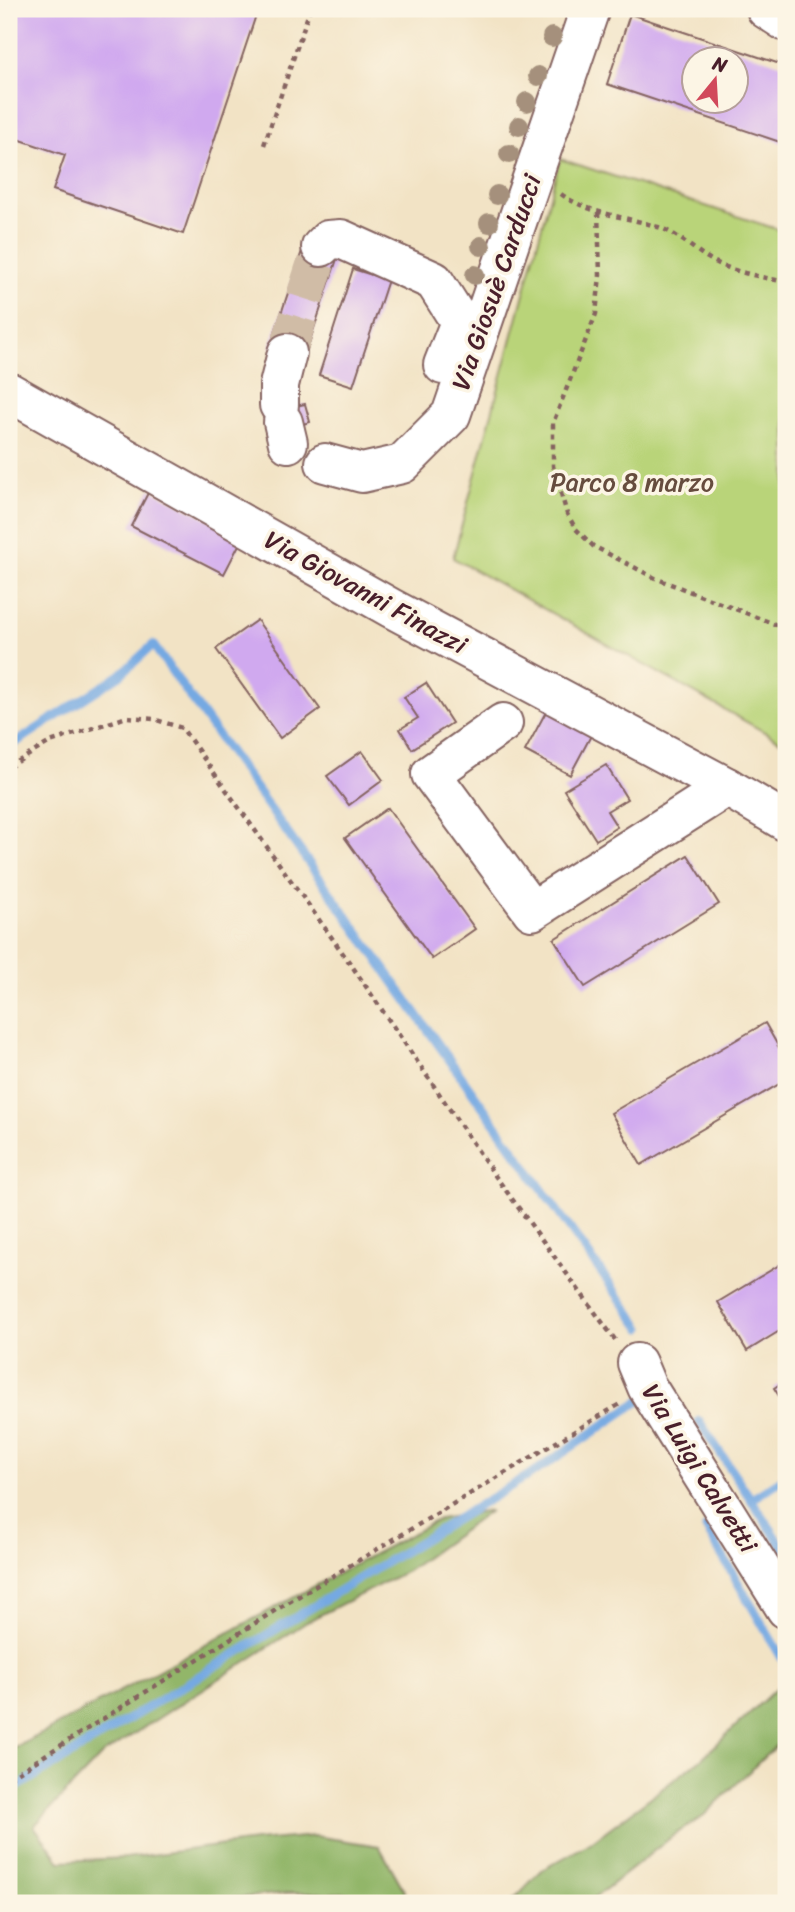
<svg xmlns="http://www.w3.org/2000/svg" width="795" height="1912" font-family="Sriracha,sans-serif">
<style>
.green{fill:#b9d479;stroke:#827a52;stroke-width:2}
.forest{fill:#92b669;stroke:#6e6a4a;stroke-width:2}
.lines{fill:none;stroke-linecap:round;stroke-linejoin:round}
.stream{stroke:#74a9e2;stroke-width:9}
.building{fill:#d0a9ef;fill-rule:evenodd}
.minor-tunnel{stroke:#d0bca6;stroke-width:38;stroke-dasharray:38 19;stroke-linecap:butt}
.minor-casing{stroke:#856461;stroke-width:42}
.path{stroke:#856461;stroke-width:4.5;stroke-dasharray:5 5;stroke-linecap:butt}
.minor{stroke:#fff;stroke-width:38}
.tree{fill:#a5907b}
.labels{text-anchor:middle;dominant-baseline:central;stroke-width:7;stroke-linejoin:round;paint-order:stroke}
.street-label{font-size:26px;fill:#4a1f2b;stroke:#fcf5e5}
.park-label{font-size:26px;fill:#664c3e;stroke:#fcf5e5}
</style>
<rect width="100%" height="100%" fill="#fcf5e5"/>
<filter id="ink" filterUnits="userSpaceOnUse"><feTurbulence type="fractalNoise" baseFrequency=".0143" numOctaves="2"/><feDisplacementMap in="SourceGraphic" scale="14" xChannelSelector="R" yChannelSelector="G"/><feConvolveMatrix kernelMatrix="1 2 1 2 8 2 1 2 1" color-interpolation-filters="sRGB"/></filter>
<filter id="wash" filterUnits="userSpaceOnUse"><feTurbulence type="fractalNoise" baseFrequency=".00686" numOctaves="4" result="noise"/><feDisplacementMap in="SourceGraphic" scale="28" xChannelSelector="R" yChannelSelector="G"/><feGaussianBlur stdDeviation="1.57" result="paint"/><feColorMatrix in="noise" values="0 0 0 0 0 0 0 0 0 0 0 0 0 0 0 0 0 1.4 0 .05"/><feComposite in="paint" operator="in"/></filter>
<g filter="url(#wash)">
<rect width="100%" height="100%" fill="#f2e3c5"/>
<path class="green" d="M560,159L786,232V744L453,558Z"/>
<g class="forest">
<path d="M490,1511L407,1571L310,1620L103,1754L34,1826L60,1861L126,1858L255,1841L315,1836L379,1846L404,1890L408,1903H356L348,1893H286L188,1903H9V1751L439,1519Z"/>
<path d="M786,1679V1736L702,1817L674,1835L588,1903H510L542,1870L590,1843L700,1760Z"/>
</g>
<g class="lines">
<g class="stream">
<path d="M9,747L120,675L153,645L641,1328"/>
<path d="M699,1421L786,1552"/>
<path d="M752,1499L786,1477"/>
<path d="M706,1528L786,1665"/>
<path d="M9,1792L539,1469L642,1399"/>
</g>
</g>
<g id="blocks">
<g class="building">
<path d="M9,9H258L183,234L53,190L65,155L9,136Z"/>
<path d="M630,14L786,66V144L607,84ZM694,60H736V102H694Z"/>
<path d="M305,242L339,253L304,359L270,347Z"/>
<path d="M353,269L388,280L353,386L319,375Z"/>
<path d="M305,404L310,422L292,427L291,407Z"/>
<path d="M150,489L243,537L224,574L131,526Z"/>
<path d="M257,620L320,709L280,738L216,649Z"/>
<path d="M426,683L452,723L412,749L400,729L418,718L404,697Z"/>
<path d="M549,706L594,730L570,775L525,751Z"/>
<path d="M362,751L383,780L349,805L327,776Z"/>
<path d="M606,765L627,799L607,811L617,827L596,840L564,790Z"/>
<path d="M388,808L475,929L432,959L345,838Z"/>
<path d="M688,855L719,904L585,987L554,939Z"/>
<path d="M765,1023L786,1060V1080L641,1165L611,1113Z"/>
<path d="M786,1261V1327L747,1351L718,1302Z"/>
<path d="M786,1380V1407L774,1388Z"/>
</g>
</g>
</g>
<g filter="url(#ink)">
<use href="#blocks" fill-opacity="0" stroke="#856461" stroke-width="2"/>
<g class="lines">
<path class="minor-tunnel" d="M287,353L321,247"/>
<defs>
<g id="minor">
<path d="M766,9L786,22"/>
<path d="M321,247L328,240L341,239L434,281L460,322L443,365"/>
<path d="M9,392L391,608L727,787L786,822"/>
<path d="M279,405V385L287,353"/>
<path d="M283,422L288,443"/>
<path d="M325,463L362,473L402,464L451,415L590,9"/>
<path d="M503,723L431,774L532,911L727,787"/>
<path d="M637,1363L647,1387L786,1609"/>
</g>
</defs>
<use href="#minor" class="minor-casing"/>
<g class="path">
<path d="M264,145L310,9"/>
<path d="M561,194C590,215 626,216 658,227C679,234 694,251 713,261C736,273 762,277 786,282"/>
<path d="M598,212L600,275L596,314L553,423V466L567,514L576,529L593,546L655,578L782,627L786,633"/>
<path d="M782,627L786,622"/>
<path d="M9,767L50,742L127,717L153,719L182,728L352,966L496,1177L616,1341"/>
<path d="M9,1778L279,1608L620,1404"/>
</g>
<use href="#minor" class="minor"/>
</g>
<g class="tree">
<circle cx="552" cy="37" r="10"/>
<circle cx="538" cy="76" r="10"/>
<circle cx="527" cy="102" r="10"/>
<circle cx="519" cy="126" r="10"/>
<circle cx="509" cy="154" r="10"/>
<circle cx="497" cy="195" r="10"/>
<circle cx="489" cy="223" r="10"/>
<circle cx="481" cy="246" r="10"/>
<circle cx="475" cy="275" r="10"/>
</g>
</g>
<g class="labels">
<g class="street-label">
<text transform="translate(496 282) rotate(-71)">Via Giosuè Carducci</text>
<text transform="translate(366 592) rotate(29)">Via Giovanni Finazzi</text>
<text transform="translate(700 1468) rotate(58)">Via Luigi Calvetti</text>
</g>
<g class="park-label">
<text x="632" y="482">Parco 8 marzo</text>
</g>
</g>
<rect width="795" height="1912" fill="none" stroke="#fcf5e5" stroke-width="35"/>
<g transform="translate(715 80) rotate(18)"><circle r="33" fill="#fcf5e5" stroke="#b59f9b" stroke-width="2"/>
<path d="M0-5L12 26L0 18L-12 26Z" fill="#d1495b"/>
<text y="-10" font-size="19" font-weight="bold" text-anchor="middle" fill="#4a1f2b">N</text>
</g>
</svg>
